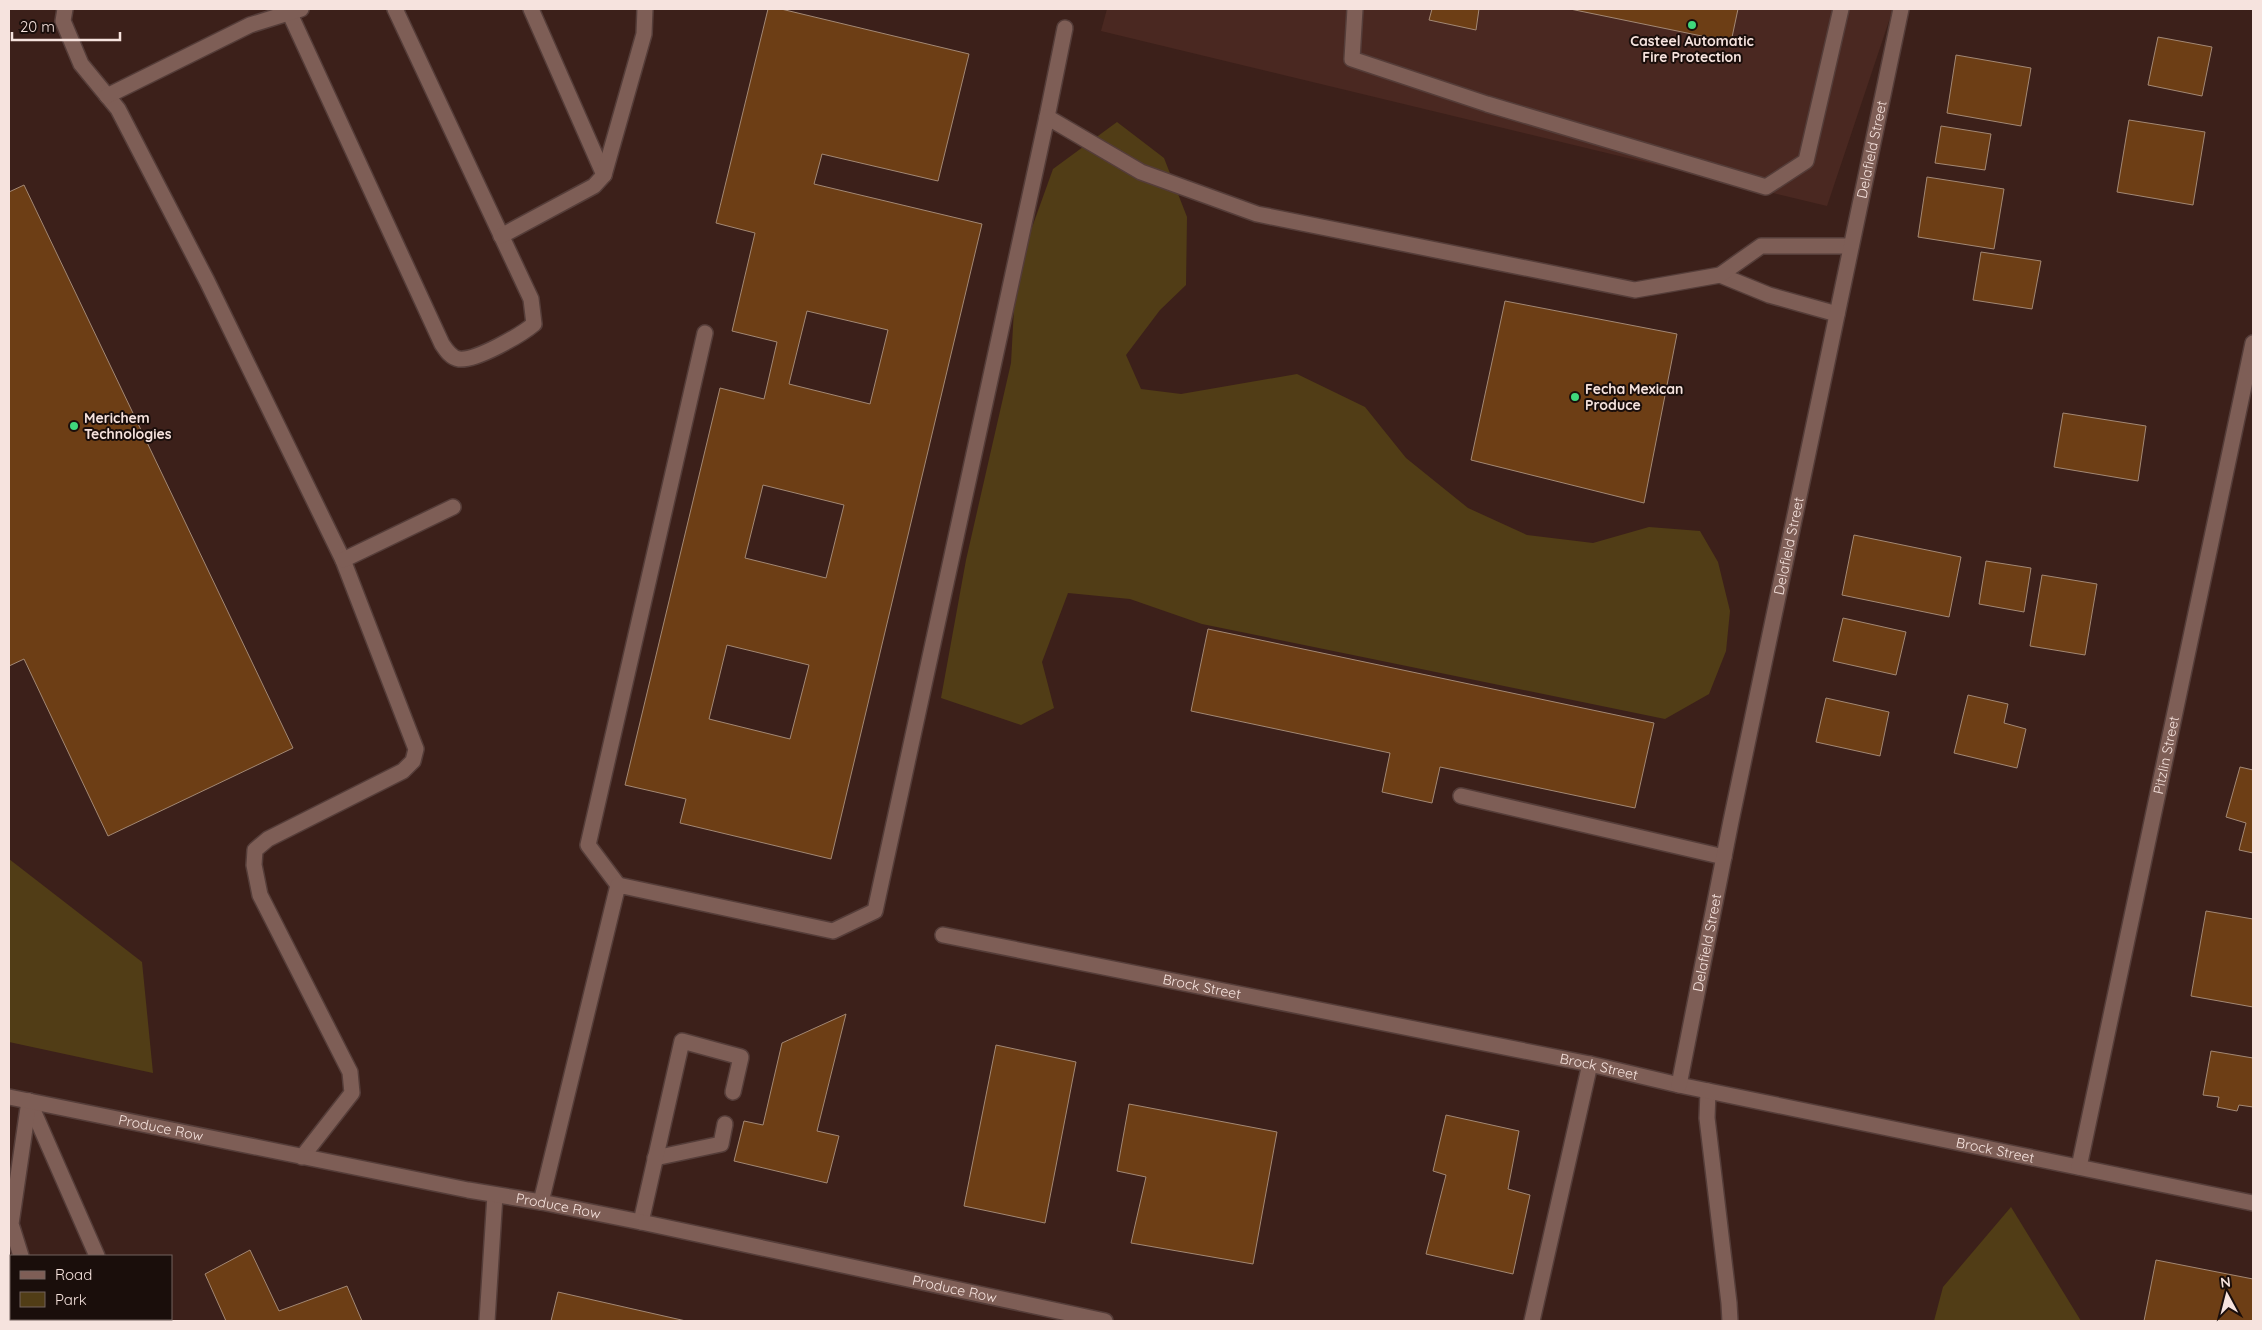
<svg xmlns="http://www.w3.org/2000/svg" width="2262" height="1330" font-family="Quicksand,sans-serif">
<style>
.built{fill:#4a2821}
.green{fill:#513d16}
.building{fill:#6d3e15;stroke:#a38874;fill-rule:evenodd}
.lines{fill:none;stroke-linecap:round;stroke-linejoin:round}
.service-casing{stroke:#553d39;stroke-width:18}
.minor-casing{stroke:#553d39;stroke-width:18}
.service{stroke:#7e5e56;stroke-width:15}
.minor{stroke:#7e5e56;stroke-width:15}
.poi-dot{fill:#40d77c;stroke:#1a0e0b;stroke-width:2}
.labels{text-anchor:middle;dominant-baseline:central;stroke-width:4;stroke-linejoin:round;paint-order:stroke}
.poi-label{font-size:14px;font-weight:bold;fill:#f6e3de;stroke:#1a0e0b;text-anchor:start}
.street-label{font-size:14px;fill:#f6e3de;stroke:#1a0e0b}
</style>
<rect width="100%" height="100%" fill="#3c201a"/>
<path class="built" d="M1107,9H1893L1827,206L1101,31Z"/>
<g class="green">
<path d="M1117,122L1164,158L1187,217L1186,285L1160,310L1126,355L1141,389L1181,394L1297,374L1365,407L1406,458L1468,508L1527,535L1593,543L1649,527L1700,531L1718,562L1730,611L1726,651L1709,694L1665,719L1202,624L1130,599L1068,593L1042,662L1054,708L1021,725L941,698L966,560L1011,363L1016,272L1053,169Z"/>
<path d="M9,859L142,962L153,1073L9,1042Z"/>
<path d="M2011,1207L2081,1321H1934L1943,1287Z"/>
</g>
<g class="building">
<path d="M768,9H781L969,54L938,181L822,154L814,184L982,224L831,859L680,823L686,799L625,785L720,388L764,399L777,342L732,331L755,233L716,223ZM807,311L888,330L870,404L789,384ZM763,485L844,505L826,578L745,558ZM727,645L809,665L790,739L709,719Z"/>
<path d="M1432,9H1479L1476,30L1429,20Z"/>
<path d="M1570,9H1738L1731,42Z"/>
<path d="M2158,37L2212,47L2202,96L2148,85Z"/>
<path d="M1956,55L2031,68L2021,126L1947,113Z"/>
<path d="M2129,120L2205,132L2193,205L2117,192Z"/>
<path d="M1941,126L1991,134L1985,170L1935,163Z"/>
<path d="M1927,177L2004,189L1994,249L1918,237Z"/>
<path d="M24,185L293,748L108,836L24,659L9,666V192Z"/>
<path d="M1981,252L2041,261L2032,309L1973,300Z"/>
<path d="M1505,301L1677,334L1644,503L1471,460Z"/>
<path d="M2063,413L2146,426L2138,481L2054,467Z"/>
<path d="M1854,535L1961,557L1949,617L1842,595Z"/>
<path d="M1986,561L2031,568L2024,612L1979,604Z"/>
<path d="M2042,575L2097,584L2085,655L2030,646Z"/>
<path d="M1843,618L1906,632L1896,675L1833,661Z"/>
<path d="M1208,629L1654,723L1635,808L1440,767L1432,803L1382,792L1390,753L1191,711Z"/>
<path d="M1968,695L2008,704L2004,723L2026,729L2017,768L1954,753Z"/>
<path d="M1826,698L1889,712L1880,756L1816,742Z"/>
<path d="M2240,767L2253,770V853L2239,850L2246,823L2226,817Z"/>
<path d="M2206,911L2253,919V1007L2191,996Z"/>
<path d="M846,1014L817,1131L839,1136L827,1183L734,1161L744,1121L763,1125L782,1043Z"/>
<path d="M996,1045L1076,1062L1045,1223L964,1206Z"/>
<path d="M2211,1051L2253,1058V1107L2239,1105L2237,1111L2217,1107L2219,1097L2203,1095Z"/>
<path d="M1129,1104L1277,1132L1253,1264L1131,1243L1146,1177L1117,1171Z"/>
<path d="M1446,1115L1519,1131L1508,1189L1530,1195L1513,1274L1426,1254L1446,1175L1433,1171Z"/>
<path d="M250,1250L279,1311L347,1286L362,1321H226L205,1274Z"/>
<path d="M2156,1260L2253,1279V1321H2144Z"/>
<path d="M558,1292L686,1321H551Z"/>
</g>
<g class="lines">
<defs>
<g id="service">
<path d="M65,9L63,21L81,64L118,109L207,281L343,560L416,749L413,761L403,771L268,839L255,850L254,865L260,895L350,1072L352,1093L302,1157"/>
<path d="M531,9L604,175"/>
<path d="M1355,9L1352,59L1487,104L1766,187L1806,161L1841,9"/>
<path d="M290,14L442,344C446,350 451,358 459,359C476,361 521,335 534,324L531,299L395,9"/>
<path d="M107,96L250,25L301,9"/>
<path d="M1047,117L1065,28"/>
<path d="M501,236L594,186L604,175L644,34L645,9"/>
<path d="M1720,275L1769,295L1837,314"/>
<path d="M343,560L453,507"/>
<path d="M1461,796L1724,857"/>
<path d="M618,885L588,845L705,333"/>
<path d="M1708,1091L1707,1118L1729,1303L1730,1321"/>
<path d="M29,1101L97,1256"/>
<path d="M655,1158L721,1144L725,1124"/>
<path d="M541,1202L618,885L833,931L875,911L1047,117L1141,172L1257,214L1635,290L1720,275L1761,246H1851"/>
<path d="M641,1222L682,1041L741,1057L733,1092"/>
<path d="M21,1256L11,1224L29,1101"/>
<path d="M40,1319V1321"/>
<path d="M124,1319L125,1321"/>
<path d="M487,1321L495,1195"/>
<path d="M1532,1321L1590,1064"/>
</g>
<g id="minor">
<path id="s1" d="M943,935L1590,1064L1679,1085L2253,1203"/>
<path id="s2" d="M1679,1085L1731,821L1901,9"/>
<path id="s3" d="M9,1097L468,1190L541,1202L641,1222L1105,1321"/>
<path id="s4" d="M2079,1167L2253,343"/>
</g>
</defs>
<use href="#service" class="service-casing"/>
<use href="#minor" class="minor-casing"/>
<use href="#service" class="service"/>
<use href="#minor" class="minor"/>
</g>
<g class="poi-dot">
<circle cx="1692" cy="25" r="5"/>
<circle cx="1575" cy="397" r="5"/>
<circle cx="74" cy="426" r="5"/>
</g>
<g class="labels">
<g class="poi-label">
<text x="1692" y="41" text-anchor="middle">Casteel Automatic<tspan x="1692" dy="16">Fire Protection</tspan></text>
<text x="1585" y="389">Fecha Mexican<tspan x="1585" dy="16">Produce</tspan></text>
<text x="84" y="418">Merichem<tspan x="84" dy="16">Technologies</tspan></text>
</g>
<g class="street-label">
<text stroke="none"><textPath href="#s2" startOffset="955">Delafield Street</textPath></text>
<text stroke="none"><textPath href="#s2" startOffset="550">Delafield Street</textPath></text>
<text stroke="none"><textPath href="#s4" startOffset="421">Pitzlin Street</textPath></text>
<text stroke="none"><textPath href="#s2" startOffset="145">Delafield Street</textPath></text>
<text stroke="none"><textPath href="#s1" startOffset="264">Brock Street</textPath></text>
<text stroke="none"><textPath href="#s1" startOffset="669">Brock Street</textPath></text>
<text stroke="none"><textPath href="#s3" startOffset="155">Produce Row</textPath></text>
<text stroke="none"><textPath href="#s1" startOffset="1074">Brock Street</textPath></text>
<text stroke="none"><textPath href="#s3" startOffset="560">Produce Row</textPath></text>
<text stroke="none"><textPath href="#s3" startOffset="965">Produce Row</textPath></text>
</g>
</g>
<rect width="2262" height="1330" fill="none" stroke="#f6e3de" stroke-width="20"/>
<rect x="10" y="1255" width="162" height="65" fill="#1a0e0b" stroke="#72635f"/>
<rect x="20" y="1271" width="25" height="8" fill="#7e5e56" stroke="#72635f"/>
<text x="55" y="1280" font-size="15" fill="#f6e3de">Road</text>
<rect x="20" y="1292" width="25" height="15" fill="#513d16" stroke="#72635f"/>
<text x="55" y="1305" font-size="15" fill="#f6e3de">Park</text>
<g transform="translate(2227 1295) rotate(353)" stroke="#1a0e0b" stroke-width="4" paint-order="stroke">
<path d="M0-4L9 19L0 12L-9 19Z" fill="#f6e3de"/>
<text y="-8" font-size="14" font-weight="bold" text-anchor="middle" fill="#f6e3de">N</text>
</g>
<path d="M12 32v8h108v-8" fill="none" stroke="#f6e3de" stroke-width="2.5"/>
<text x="20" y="32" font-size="15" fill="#f6e3de" stroke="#1a0e0b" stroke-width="4" paint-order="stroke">20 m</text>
</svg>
